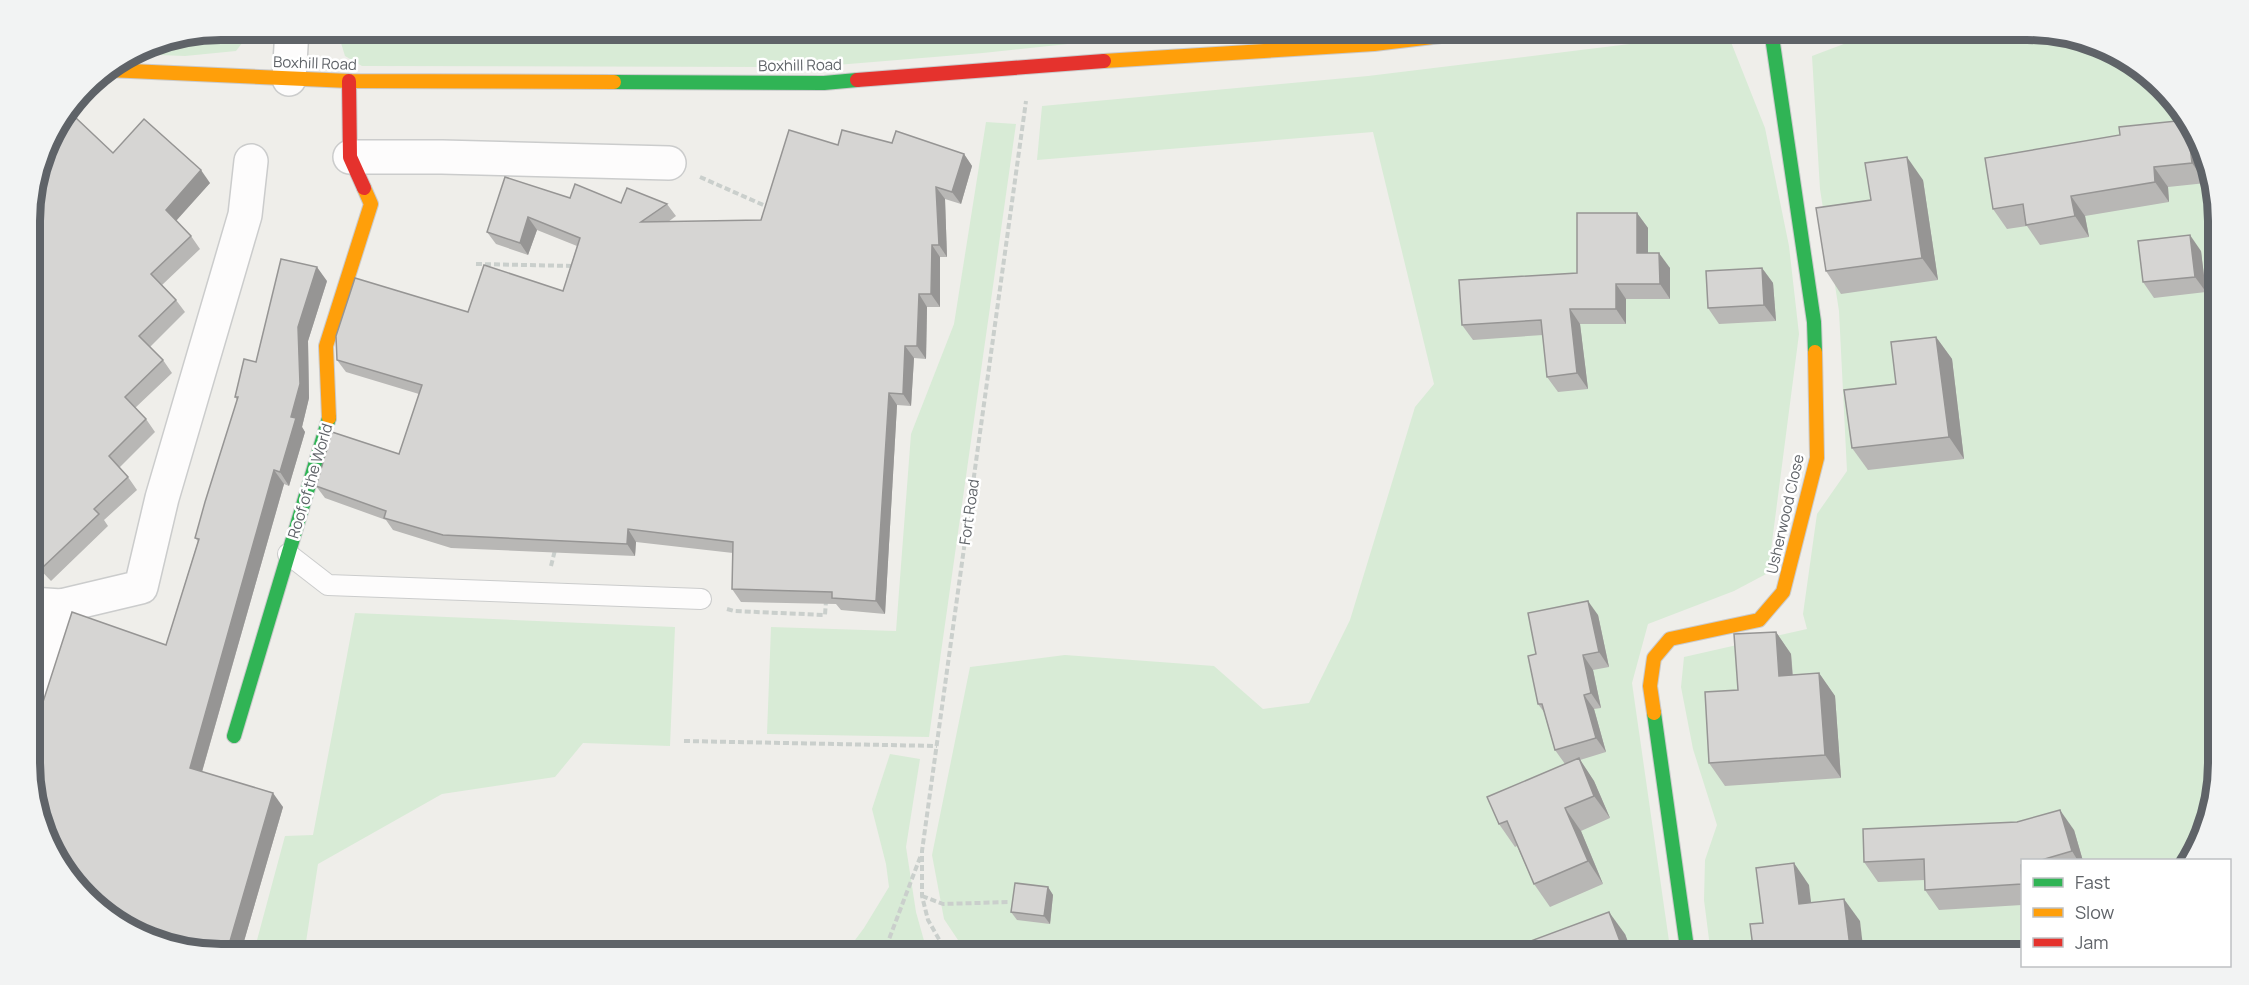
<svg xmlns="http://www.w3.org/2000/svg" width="2249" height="985" font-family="Manrope,sans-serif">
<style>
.green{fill:#d8ebd6}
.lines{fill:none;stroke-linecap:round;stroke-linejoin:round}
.lane-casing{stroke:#cbcccc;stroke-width:22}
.street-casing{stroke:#cbcccc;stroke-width:36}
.fast-casing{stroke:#cacacb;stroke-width:16}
.slow-casing{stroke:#cacacb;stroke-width:16}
.jam-casing{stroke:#cacacb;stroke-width:16}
.path{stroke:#cacfcc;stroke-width:4;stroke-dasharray:6 3;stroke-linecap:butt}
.lane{stroke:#fdfcfc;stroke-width:20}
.street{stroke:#fdfcfc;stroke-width:33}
.fast{stroke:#30b455;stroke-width:14}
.slow{stroke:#ff9f0a;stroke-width:14}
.jam{stroke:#e5322d;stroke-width:14}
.wall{fill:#b8b7b5}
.shaded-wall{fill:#969594}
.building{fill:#d6d5d3;stroke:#969594;stroke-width:1.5}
.labels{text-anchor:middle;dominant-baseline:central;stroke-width:5;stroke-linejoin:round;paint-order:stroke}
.street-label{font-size:15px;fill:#5f6368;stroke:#fff}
.rim{fill:none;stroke:#5f6368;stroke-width:8}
</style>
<rect width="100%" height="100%" fill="#efeeea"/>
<g class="green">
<path d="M221,30H252L236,51L185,56L132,54L148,44Z"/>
<path d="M337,30H1234L1152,35L983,53L812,67L362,66L345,56Z"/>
<path d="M1881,30H2028L2101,44L2180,105L2203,163L2206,183L2218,231L2219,764L2205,837L2191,860H2022V955H1711L1704,900L1705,860L1717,825L1693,749L1681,687L1684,657L1807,629L1803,614L1817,514L1847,471L1839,311L1820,189L1812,56Z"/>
<path d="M1727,32L1765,128L1789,246L1799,334L1768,573L1734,591L1648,624L1632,683L1671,955H968L944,919L932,855L970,667L1065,655L1214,666L1263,709L1309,703L1350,620L1415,407L1434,384L1373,132L1037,160L1042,106L1368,76Z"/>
<path d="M986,122L1016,124L929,737L767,734L771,627L896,631L911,434L954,324Z"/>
<path d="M355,613L675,627L670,746L583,743L555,777L442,794L318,864L304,955H253L285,836L313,835Z"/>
<path d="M890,754L920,759L906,847L916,912L928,955H844L864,928L889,887L886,864L872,809Z"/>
</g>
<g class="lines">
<defs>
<path id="lane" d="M288,554L328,585L701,599"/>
<g id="street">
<path d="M289,79L292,30"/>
<path d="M350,157H442L669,163"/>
<path d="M31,604L61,606L141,587L162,498L245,215L251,161"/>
<path d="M32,703L61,606"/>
</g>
<g id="fast">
<path d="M1771,30L1814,322L1815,352"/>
<path d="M614,82L824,83L857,80"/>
<path d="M1654,713L1688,955"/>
<path d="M234,736L329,418"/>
</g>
<g id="slow">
<path d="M1104,61L1374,44L1491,30"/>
<path d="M108,70L349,81L614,82"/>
<path d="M329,418L326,346L371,204L364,188"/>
<path d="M1654,713L1650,686L1654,658L1670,639L1759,620L1783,592L1817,458L1815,352"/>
</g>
<g id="jam">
<path d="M857,80L1104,61"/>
<path d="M349,81L350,157L364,188"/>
</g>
</defs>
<use href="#lane" class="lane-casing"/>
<use href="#street" class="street-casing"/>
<use href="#fast" class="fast-casing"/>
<use href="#slow" class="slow-casing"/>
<use href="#jam" class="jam-casing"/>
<g class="path">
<path d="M700,177L770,208"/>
<path d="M476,264L575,266"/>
<path d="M551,566L555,550"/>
<path d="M727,609L734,611L825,615L826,601"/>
<path d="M684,741L937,746"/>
<path d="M922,896L943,904L1010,902"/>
<path d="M883,955L921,855"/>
<path d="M948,955L928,920L922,896V851L1026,101"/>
</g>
<use href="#lane" class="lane"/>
<use href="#street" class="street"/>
<use href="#fast" class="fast"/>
<use href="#slow" class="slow"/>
<use href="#jam" class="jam"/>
</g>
<g class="wall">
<path d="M2186,120L2203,163L2206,183L2168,187L2169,202L2085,216L2089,237L2040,245L2027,226L2007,229L1993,209L2120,135Z"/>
<path d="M892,143L964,154L972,166L961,204L945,199L947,257H940V307H927L926,359L914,358L911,406L897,405L885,614L841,610L836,604L741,602L732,589L733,553L636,542L635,556L451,548L393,530L386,520L325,498L316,486L399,454L419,394L346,372L337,360L468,312L563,291L577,246L537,230L528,255L496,244L487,232L570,198L621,203L667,204L676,216L668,222L761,220L838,145Z"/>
<path d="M113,153L210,183L176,221L191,236L200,249L162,285L176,300L185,312L150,347L163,360L172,373L135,408L146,419L155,432L119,468L128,477L137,490L104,520L108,526L51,581L31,560L30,208Z"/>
<path d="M1923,180L1938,280L1841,294L1826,271L1871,200Z"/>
<path d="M1637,213L1648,228V253L1670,268V299H1626V324H1580L1588,389L1558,392L1547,377L1543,335L1473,340L1462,325L1577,273Z"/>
<path d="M2201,251L2206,292L2154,298L2143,282Z"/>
<path d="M1762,268L1773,283L1776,321L1719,324L1708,308Z"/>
<path d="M327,281L308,341L309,398L302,427L305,432L289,486L284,484L202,772L283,807L240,955L166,645L198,541L195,538L237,400L235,397L256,362Z"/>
<path d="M1936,337L1952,359L1964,459L1868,470L1852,448L1896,384Z"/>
<path d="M1598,615L1609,667L1593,670L1601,708L1594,709L1606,752L1580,760L1594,781L1610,818L1581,831L1603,884L1550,907L1534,884L1517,846L1515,847L1499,824L1565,764L1555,750L1544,712L1538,704L1536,654Z"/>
<path d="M1776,632L1791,654L1793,675L1819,673L1835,696L1841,778L1725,786L1709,763L1738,690Z"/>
<path d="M2074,830L2083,861H2022V905L1939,910L1925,890V880L1878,882L1864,862Z"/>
<path d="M1048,887L1053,895L1050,924L1017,920L1011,912Z"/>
<path d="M1625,934L1633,955H1511Z"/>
</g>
<g class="shaded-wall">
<path d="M2187,123L2203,163L2206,183L2192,163Z"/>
<path d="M964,154L972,166L961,204L952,192Z"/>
<path d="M1907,157L1923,180L1938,280L1922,258Z"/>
<path d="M2154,167L2168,187L2169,202L2155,182Z"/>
<path d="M201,170L210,183L174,223L166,210Z"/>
<path d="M936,187L945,199L947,257L939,245Z"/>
<path d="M2071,196L2085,216L2089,237L2075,216Z"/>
<path d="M1637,213L1648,228V268L1637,253Z"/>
<path d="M528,217L537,230L528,255L520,243Z"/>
<path d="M2190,235L2201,251L2206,292L2195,277Z"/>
<path d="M932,245L940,257V307L931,294Z"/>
<path d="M1659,253L1670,268V299L1660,284Z"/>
<path d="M317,267L327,281L308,341L309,398L302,427L305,432L289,486L280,472L291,417L298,327Z"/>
<path d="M1762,268L1773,283L1776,321L1764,305Z"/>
<path d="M1616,284L1626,299V324L1616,309Z"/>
<path d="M919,294L927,307L926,359L917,346Z"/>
<path d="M1570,309L1580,324L1588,389L1577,373Z"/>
<path d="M1936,337L1952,359L1964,459L1949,437Z"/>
<path d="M905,346L914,358L911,406L903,394Z"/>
<path d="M889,393L897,405L885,614L876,601Z"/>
<path d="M274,470L284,484L199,782L190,768Z"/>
<path d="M628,529L636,542L635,556L627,544Z"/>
<path d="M1588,601L1598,615L1609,667L1599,652Z"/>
<path d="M1776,632L1791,654L1794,699L1779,676Z"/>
<path d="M1583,655L1593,670L1601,708L1591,693Z"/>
<path d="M1819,673L1835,696L1841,778L1825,755Z"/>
<path d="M1584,695L1594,709L1606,752L1596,738Z"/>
<path d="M1579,758L1594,781L1610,818L1594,796Z"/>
<path d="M273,793L283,807L240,955H226Z"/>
<path d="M1565,808L1581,831L1603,884L1588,861Z"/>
<path d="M2060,810L2074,830L2083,861H2078L2072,851Z"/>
<path d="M1794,863L1809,885L1814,927L1799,904Z"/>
<path d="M1048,887L1053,895L1050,924L1044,916Z"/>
<path d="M1844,899L1860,921L1864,955H1851Z"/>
<path d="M1609,912L1625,934L1633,955H1626L1624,952Z"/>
</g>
<g class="building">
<path d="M76,118L113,153L144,119L201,170L166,210L191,236L151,274L176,300L139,336L163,360L125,397L146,419L109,456L128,477L94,509L99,514L42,568L31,557L30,208L47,148Z"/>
<path d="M2186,120L2187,123L2192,163L2154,167L2155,182L2071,196L2075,216L2026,225L2023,204L1993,209L1985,158L2120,135L2119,127Z"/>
<path d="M789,130L838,145L842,130L892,143L896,131L964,154L952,192L936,187L939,245H932L931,294H919L917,346H905L903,394L889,393L876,601L832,598V592L732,589L733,542L628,529L627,544L443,535L384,518L386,511L316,486L332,432L399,454L422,385L337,360L336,336L355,278L468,312L484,265L563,291L580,238L528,217L520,243L487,232L505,177L570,198L575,184L621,203L627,188L667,204L641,222L761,220Z"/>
<path d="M1907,157L1922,258L1826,271L1816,208L1871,200L1865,163Z"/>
<path d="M1577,213H1637V253H1659L1660,284H1616V309H1570L1577,373L1547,377L1541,320L1462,325L1459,280L1577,273Z"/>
<path d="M2190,235L2195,277L2143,282L2138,241Z"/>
<path d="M281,259L317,267L298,327L300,384L291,417L296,418L280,472L274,470L190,768L273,793L226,955H221L148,941L70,880L32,789V736L72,612L166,645L199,539L195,538L205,502L238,397H235L244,359L256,362Z"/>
<path d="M1762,268L1764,305L1708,308L1706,271Z"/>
<path d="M1936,337L1949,437L1852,448L1844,390L1896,384L1891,342Z"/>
<path d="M1588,601L1599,652L1583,655L1591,693L1584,695L1596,738L1555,750L1542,704H1538L1528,656L1536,654L1528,613Z"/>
<path d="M1776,632L1779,676L1819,673L1825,755L1709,763L1705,692L1738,690L1734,634Z"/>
<path d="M1579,758L1594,796L1565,808L1588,861L1534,884L1507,821L1499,824L1487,797Z"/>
<path d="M2060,810L2072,851L2038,861H2022V865H2021L2022,884L1925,890L1924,859L1864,862L1863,829L2017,822Z"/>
<path d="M1794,863L1799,904L1844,899L1851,955H1754L1750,924L1763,923L1756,868Z"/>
<path d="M1015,883L1048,887L1044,916L1011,912Z"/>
<path d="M1609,912L1624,952L1616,955H1511L1509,949Z"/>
<path d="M1114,948L1116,955H1091Z"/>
</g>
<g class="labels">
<g class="street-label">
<text transform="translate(315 63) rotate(2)">Boxhill Road</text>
<text transform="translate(800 65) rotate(-1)">Boxhill Road</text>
<text transform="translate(310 481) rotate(-73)">Roof of the World</text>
<text transform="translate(969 512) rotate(-82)">Fort Road</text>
<text transform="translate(1785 514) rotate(-77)">Usherwood Close</text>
</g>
</g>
<path d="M0 0H2249V985H0ZM221 40H2027A181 181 0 0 1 2208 221V763A181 181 0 0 1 2027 944H221A181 181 0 0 1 40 763V221A181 181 0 0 1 221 40Z" fill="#f2f3f3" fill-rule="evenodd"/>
<path class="rim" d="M221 40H2027A181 181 0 0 1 2208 221V763A181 181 0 0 1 2027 944H221A181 181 0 0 1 40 763V221A181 181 0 0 1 221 40Z"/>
<rect x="2021" y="859" width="210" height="108" fill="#ffffff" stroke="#bfc1c3" stroke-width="1.5"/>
<rect x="2033" y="878" width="30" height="9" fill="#30b455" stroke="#bfc1c3" stroke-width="1.5"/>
<text x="2075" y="889" font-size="18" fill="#5f6368">Fast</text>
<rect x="2033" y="908" width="30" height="9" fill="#ff9f0a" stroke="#bfc1c3" stroke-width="1.5"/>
<text x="2075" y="919" font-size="18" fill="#5f6368">Slow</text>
<rect x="2033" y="938" width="30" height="9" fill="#e5322d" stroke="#bfc1c3" stroke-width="1.5"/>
<text x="2075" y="949" font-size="18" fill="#5f6368">Jam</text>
</svg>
